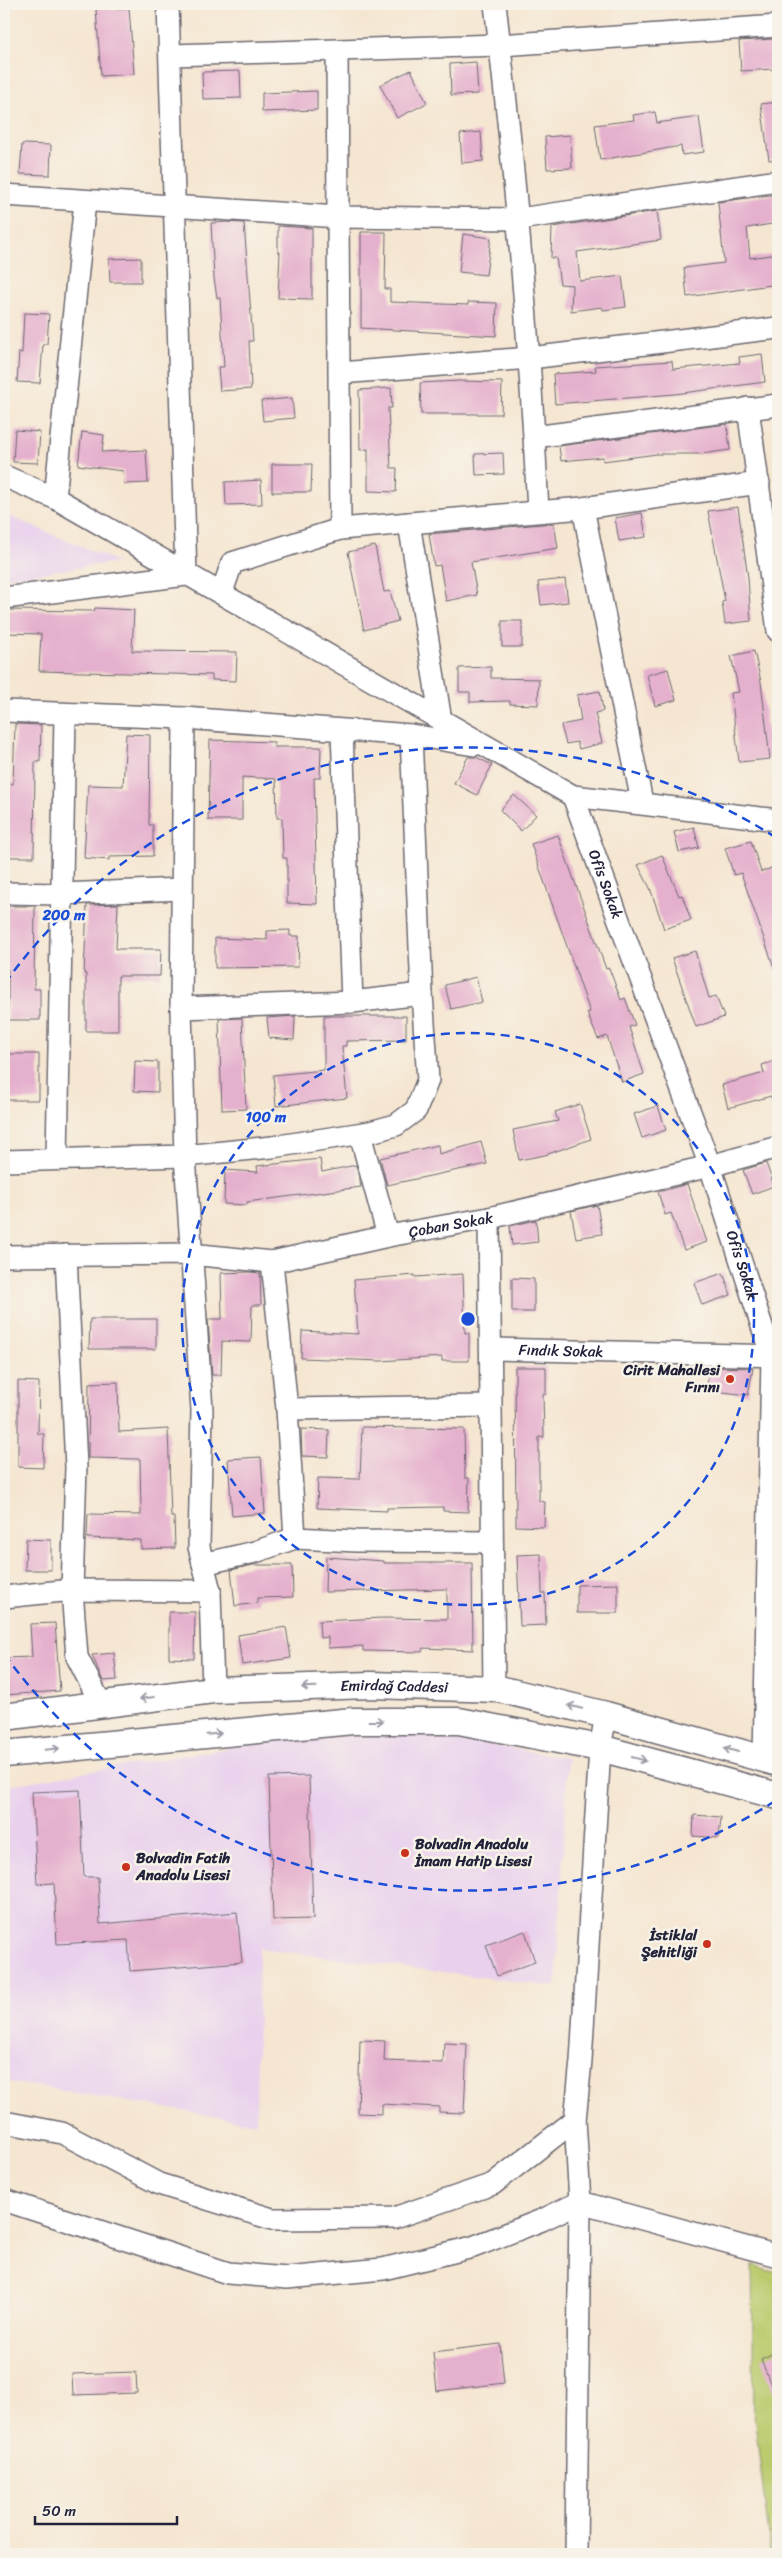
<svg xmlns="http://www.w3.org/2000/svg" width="782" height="2558" font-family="Sriracha,sans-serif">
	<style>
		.built { fill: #e9d1ed }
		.green { fill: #baca6c; stroke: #6e7654 }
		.building { fill: #e5b0cd }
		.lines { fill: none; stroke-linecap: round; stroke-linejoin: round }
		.minor-casing { stroke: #6c6770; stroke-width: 24 }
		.major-casing { stroke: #6c6770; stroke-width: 29 }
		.minor { stroke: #fff; stroke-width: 21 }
		.major { stroke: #fff; stroke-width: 26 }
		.oneway { stroke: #9c9ca7 }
		.ring { fill: none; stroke: #1d4ed8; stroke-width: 2.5; stroke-dasharray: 9 6 }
		.poi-dot { fill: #c8321e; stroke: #f7f3e8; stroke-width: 2 }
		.labels { text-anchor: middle; stroke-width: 5; stroke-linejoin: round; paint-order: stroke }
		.street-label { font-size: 15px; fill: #22223b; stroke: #f7f3e8 }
		.poi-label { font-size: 15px; font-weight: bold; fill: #22223b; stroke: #f7f3e8; text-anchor: end }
		.centre { fill: #1d4ed8; stroke: #f7f3e8; stroke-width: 2.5 }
		.ring-label { font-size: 15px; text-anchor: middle; font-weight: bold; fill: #1d4ed8; stroke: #f7f3e8; stroke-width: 5; stroke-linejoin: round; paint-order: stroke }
	</style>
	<rect width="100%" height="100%" fill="#f7f3e8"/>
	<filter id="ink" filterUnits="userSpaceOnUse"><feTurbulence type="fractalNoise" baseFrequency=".02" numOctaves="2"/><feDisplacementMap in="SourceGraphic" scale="10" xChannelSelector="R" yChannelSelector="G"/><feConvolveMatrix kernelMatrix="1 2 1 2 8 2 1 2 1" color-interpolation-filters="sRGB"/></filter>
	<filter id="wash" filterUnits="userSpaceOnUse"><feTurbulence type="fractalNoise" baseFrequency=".0096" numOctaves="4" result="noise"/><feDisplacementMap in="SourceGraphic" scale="20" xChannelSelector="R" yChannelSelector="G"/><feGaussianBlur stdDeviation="1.12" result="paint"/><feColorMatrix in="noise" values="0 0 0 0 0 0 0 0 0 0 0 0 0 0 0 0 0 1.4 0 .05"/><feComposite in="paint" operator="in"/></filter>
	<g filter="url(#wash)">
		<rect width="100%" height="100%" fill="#f5e6d1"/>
		<g class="built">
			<polygon points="4,514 118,562 4,578"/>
			<polygon points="310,1734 426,1734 568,1758 556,1987 259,1948 256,2123 4,2081 4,1786"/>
		</g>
		<polygon class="green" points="752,2265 778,2272 778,2554 771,2554 754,2414"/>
		<g id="blocks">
			<g class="building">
				<polygon points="129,8 134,74 101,76 96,9"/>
				<polygon points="774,39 775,69 741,71 739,41"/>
				<polygon points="476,62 478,94 451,95 450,64"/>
				<polygon points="411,70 427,103 397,118 380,85"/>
				<polygon points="240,71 241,98 203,99 202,72"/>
				<polygon points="317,91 317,110 262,112 262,93"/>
				<polygon points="778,102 778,159 769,160 761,104"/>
				<polygon points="655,112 657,123 699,117 704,152 682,155 681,146 600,160 595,125 634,120 633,115"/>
				<polygon points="481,132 483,161 462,163 460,134"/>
				<polygon points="570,135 572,168 547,169 545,137"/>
				<polygon points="22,144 51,145 50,175 20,174"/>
				<polygon points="778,194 778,223 747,228 750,258 778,254 778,284 687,297 684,268 724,263 718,202"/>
				<polygon points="657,211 661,240 577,252 580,281 622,276 626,307 603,310 602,307 571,311 572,285 560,284 556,258 551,258 552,227"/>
				<polygon points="226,222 244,223 253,341 249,341 251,389 220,391 218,367 224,367 220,298 217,298 214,278 211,223"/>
				<polygon points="278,226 312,228 312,299 278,298 280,252 278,252"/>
				<polygon points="361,232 386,232 385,289 390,289 390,302 468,305 468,302 497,303 496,336 361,328"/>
				<polygon points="463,234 491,238 486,275 459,272"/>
				<polygon points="141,258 141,282 110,282 109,259"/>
				<polygon points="24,313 49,314 47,344 43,344 40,383 17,382 19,352 22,353"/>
				<polygon points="762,354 765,382 675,394 555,404 553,374 596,371 595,366 672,361 673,369 740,363 739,357"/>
				<polygon points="459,381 502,382 501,414 421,414 420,383"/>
				<polygon points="391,388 392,408 388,408 391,468 397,468 396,492 368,491 368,449 360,450 359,390"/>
				<polygon points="292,398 294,418 263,421 261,401"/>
				<polygon points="727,424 730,450 701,454 657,454 603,461 603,457 561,461 559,446"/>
				<polygon points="15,430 40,432 38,463 13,462"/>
				<polygon points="82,432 104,435 102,452 146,450 148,483 124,484 123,471 78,465"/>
				<polygon points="503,453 504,474 476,475 475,454"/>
				<polygon points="272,464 312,464 311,492 272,492"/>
				<polygon points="261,480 262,504 226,505 225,482"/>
				<polygon points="738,507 748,578 751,621 725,624 722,602 725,601 708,511"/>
				<polygon points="642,513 646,537 619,541 615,518"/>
				<polygon points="554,523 558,548 471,562 477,595 446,601 440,565 434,566 429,534"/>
				<polygon points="375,546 384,592 390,591 398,621 364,630 348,552"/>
				<polygon points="565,579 568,602 541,605 538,582"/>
				<polygon points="95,608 134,610 132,651 237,652 236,681 212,680 212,675 39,671 41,634 4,633 4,610 94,611"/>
				<rect x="502" y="621" width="20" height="26"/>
				<polygon points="754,651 761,682 770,759 739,762 731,693 739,692 731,656"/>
				<polygon points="491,667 491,678 539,679 538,705 510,704 510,701 470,702 470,692 459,692 459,668"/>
				<polygon points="668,669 676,700 655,706 647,675"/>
				<polygon points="600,691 603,711 595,713 602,743 579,749 577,742 566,744 561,725 581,721 577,695"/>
				<polygon points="15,724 41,725 40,762 35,762 34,857 8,857 8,809 4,809 4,783 13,784"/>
				<polygon points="126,734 150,735 149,825 153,825 153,856 109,857 109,860 84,858 88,785 123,786"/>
				<polygon points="210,740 274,742 274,747 321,747 320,778 314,778 317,904 287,903 287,858 283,858 282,818 277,818 276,779 242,777 242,820 208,820"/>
				<polygon points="468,757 476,757 492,765 477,795 454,783"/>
				<polygon points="514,795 536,815 521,831 500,810"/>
				<polygon points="694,827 699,848 679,852 674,832"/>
				<polygon points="558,835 606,969 609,968 621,1000 625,998 635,1025 629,1027 644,1074 622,1082 607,1036 598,1039 587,1013 590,1012 531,844"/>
				<polygon points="751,841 761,872 774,867 778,882 778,969 775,970 741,873 734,875 725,848"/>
				<polygon points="662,855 679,896 682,895 691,920 664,929 650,888 638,865"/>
				<polygon points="118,904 116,949 161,949 160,976 118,976 118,1031 86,1031 86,974 84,974 87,905"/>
				<polygon points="7,906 35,906 34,989 40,989 40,1020 8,1020 8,969 4,969 4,941 8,941"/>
				<polygon points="290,930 290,936 299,936 298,967 215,968 215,938 267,940 267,931"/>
				<polygon points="695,951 709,998 716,996 724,1017 696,1027 672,958"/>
				<polygon points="476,977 482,1002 451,1009 445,985"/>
				<polygon points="295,1016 294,1040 269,1038 267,1018"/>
				<polygon points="324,1016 406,1016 406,1040 346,1041 346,1046 342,1046 347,1098 276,1106 273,1075 324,1070"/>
				<polygon points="242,1018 246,1109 222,1110 219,1019"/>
				<polygon points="5,1054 39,1054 39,1100 6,1100"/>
				<polygon points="778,1060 778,1105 774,1106 771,1096 728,1108 722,1085 764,1073 762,1065"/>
				<polygon points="135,1061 158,1062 158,1092 134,1091"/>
				<polygon points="580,1104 591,1139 545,1155 519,1160 513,1130 558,1121 555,1112"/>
				<polygon points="658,1106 666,1130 642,1138 634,1114"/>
				<polygon points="481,1142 487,1164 387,1185 380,1158 438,1145 439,1154"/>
				<polygon points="320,1159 322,1172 356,1165 361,1187 247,1202 247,1205 224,1204 225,1170 258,1172 257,1166"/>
				<polygon points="766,1163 774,1186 752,1194 743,1170"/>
				<polygon points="687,1184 707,1242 684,1250 671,1213 665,1215 658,1192"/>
				<polygon points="597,1205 602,1234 576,1238 571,1211"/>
				<polygon points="536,1220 538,1242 512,1245 510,1226"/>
				<polygon points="249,1272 260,1273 261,1305 252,1305 251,1342 222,1341 221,1375 212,1375 208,1319 222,1319 221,1273"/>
				<polygon points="723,1273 731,1295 702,1305 694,1283"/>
				<polygon points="463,1274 465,1333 469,1333 469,1361 442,1361 442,1357 381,1361 301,1358 302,1331 358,1334 354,1280 415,1275 415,1277"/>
				<polygon points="512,1278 534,1279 534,1312 512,1312"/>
				<polygon points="90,1319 156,1319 156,1349 89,1349"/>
				<polygon points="515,1367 546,1367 546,1394 543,1394 544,1437 539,1437 539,1501 545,1502 544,1527 516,1526"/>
				<polygon points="710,1367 753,1368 748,1395 706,1390"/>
				<polygon points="18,1381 39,1382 38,1434 44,1434 43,1468 18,1467"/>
				<polygon points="118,1382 119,1432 168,1429 171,1517 174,1517 175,1548 141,1549 141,1540 87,1538 88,1514 141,1515 140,1459 88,1458 89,1383"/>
				<polygon points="362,1427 464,1429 465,1478 469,1478 468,1512 443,1511 443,1507 387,1508 387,1511 317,1508 318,1478 360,1479"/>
				<polygon points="301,1429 329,1430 328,1457 302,1456"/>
				<polygon points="261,1457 265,1513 232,1516 228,1459"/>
				<polygon points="26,1539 51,1540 51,1570 25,1570"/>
				<polygon points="541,1554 542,1593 545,1593 546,1625 520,1626 517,1555"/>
				<polygon points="326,1557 384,1561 384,1563 472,1563 473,1650 423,1648 422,1652 363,1651 363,1646 328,1648 328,1637 320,1638 319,1621 382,1618 447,1619 447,1589 325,1592"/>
				<polygon points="253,1565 292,1565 293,1597 257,1598 257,1603 235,1606 231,1570"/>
				<polygon points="618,1584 618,1613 577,1613 577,1585"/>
				<polygon points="169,1612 195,1612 194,1659 169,1658"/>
				<polygon points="55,1623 60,1691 4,1695 4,1658 32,1657 30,1624"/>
				<polygon points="286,1627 291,1658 242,1665 238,1635"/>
				<polygon points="114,1653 117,1680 103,1681 92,1655"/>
				<polygon points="309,1776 313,1919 273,1920 269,1777"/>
				<polygon points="80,1790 84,1877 98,1877 100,1924 237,1912 242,1962 130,1971 128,1940 57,1944 54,1883 37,1884 32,1792"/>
				<polygon points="694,1815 721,1817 719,1838 693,1836"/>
				<polygon points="525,1931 535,1962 497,1976 486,1945"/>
				<polygon points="360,2040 385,2041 384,2061 443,2063 444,2043 467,2044 464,2113 439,2112 439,2107 382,2104 382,2114 358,2113"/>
				<polygon points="500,2344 504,2383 437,2391 433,2352"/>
				<polygon points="778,2351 778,2401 777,2401 761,2359"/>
				<polygon points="136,2372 137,2393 73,2395 72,2374"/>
			</g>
		</g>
	</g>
	<g filter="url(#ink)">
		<use href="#blocks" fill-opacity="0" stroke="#6c6770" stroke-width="1"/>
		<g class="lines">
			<g class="minor-casing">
				<g id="minor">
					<path d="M495,4c20,169 35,337 43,507"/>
					<polyline points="337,51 340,529"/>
					<polyline points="171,55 500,45 778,26"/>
					<polyline points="4,195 338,217 519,219 778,181"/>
					<polyline points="340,373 530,358 778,328"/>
					<polyline points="748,408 778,631"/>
					<polyline points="534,437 778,405"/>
					<polyline points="4,476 55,498 573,796 778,820"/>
					<polyline points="55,498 85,201"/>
					<polyline points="583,508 642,802"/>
					<polyline points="409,523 441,721"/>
					<polyline points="222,592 232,563 340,529 583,508 759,483"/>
					<polyline points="4,598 186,575 168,4"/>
					<polyline points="4,711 184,718 411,735 474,745"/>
					<polyline points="184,718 181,1008 185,1156 202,1410 199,1547 210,1591 213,1690"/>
					<polyline points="342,731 352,1002"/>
					<path id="s1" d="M573,796l137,370 62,191 -8,402"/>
					<polyline points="4,893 62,894 181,889"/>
					<polyline points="181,1008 352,1002 422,994"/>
					<polyline points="360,1134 388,1236"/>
					<polyline points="57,1159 65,715"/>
					<polyline points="4,1161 185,1156 272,1147 370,1132 396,1125 416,1110 428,1080 422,994 411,735"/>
					<polyline points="489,1218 494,1689"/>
					<polyline points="66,1255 76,1467 72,1590 77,1657 101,1704"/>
					<path id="s2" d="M4,1256l186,-2 82,8 116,-26 101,-18 221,-52 68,-19"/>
					<polyline points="272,1262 287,1409 295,1538"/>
					<path id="s3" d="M492,1349l286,7"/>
					<polyline points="287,1409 491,1406"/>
					<polyline points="203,1564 255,1552 295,1538 356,1541 491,1542"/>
					<polyline points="4,1597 72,1590 210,1591"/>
					<polyline points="4,2122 62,2133 159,2184 272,2219 394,2218 493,2184 575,2120"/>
					<polyline points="4,2200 228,2273 287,2278 383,2269 473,2247 542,2220 580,2202 778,2256"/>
					<polyline points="576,2554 580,2202 575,2120 581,2061 600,1748 606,1715"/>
				</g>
			</g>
			<g class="major-casing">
				<g id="major">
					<path id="s4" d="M4,1717l209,-27 158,-5 128,4 107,26 172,48"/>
					<polyline points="4,1754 353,1721 459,1721 600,1748 778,1796"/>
				</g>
			</g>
			<use href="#minor" class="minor"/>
			<use href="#major" class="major"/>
		</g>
		<defs><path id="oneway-shaft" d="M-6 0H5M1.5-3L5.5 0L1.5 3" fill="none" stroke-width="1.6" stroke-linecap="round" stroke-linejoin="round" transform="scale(1.25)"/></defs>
		<g class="oneway">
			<use href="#oneway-shaft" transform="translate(309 1687) rotate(178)"/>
			<use href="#oneway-shaft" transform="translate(147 1698) rotate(173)"/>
			<use href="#oneway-shaft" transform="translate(575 1707) rotate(-166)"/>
			<use href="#oneway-shaft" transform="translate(376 1721)"/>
			<use href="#oneway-shaft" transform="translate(214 1734) rotate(-5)"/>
			<use href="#oneway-shaft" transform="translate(52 1749) rotate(-5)"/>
			<use href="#oneway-shaft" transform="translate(731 1750) rotate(-164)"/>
			<use href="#oneway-shaft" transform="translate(639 1759) rotate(15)"/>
		</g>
	</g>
	<g class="ring">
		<circle cx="468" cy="1319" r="286"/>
		<path d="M775 1801A572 572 0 0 1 5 1655M5 983A572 572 0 0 1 775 837"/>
	</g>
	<g class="poi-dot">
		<circle cx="730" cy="1379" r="5"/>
		<circle cx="405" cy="1853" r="5"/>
		<circle cx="126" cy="1867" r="5"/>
		<circle cx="707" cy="1944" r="5"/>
	</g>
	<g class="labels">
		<g class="street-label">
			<text dy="5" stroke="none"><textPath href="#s1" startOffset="94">Ofis Sokak</textPath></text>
			<text dy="5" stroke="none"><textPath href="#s2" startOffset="451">Çoban Sokak</textPath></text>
			<text dy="5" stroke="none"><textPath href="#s1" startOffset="499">Ofis Sokak</textPath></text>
			<text dy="5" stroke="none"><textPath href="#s3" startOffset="69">Fındık Sokak</textPath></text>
			<text dy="5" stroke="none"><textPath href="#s4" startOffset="392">Emirdağ Caddesi</textPath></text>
		</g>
		<g class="poi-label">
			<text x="720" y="1375">Cirit Mahallesi<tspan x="720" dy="17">Fırını</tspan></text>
			<text x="415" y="1849" text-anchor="start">Bolvadin Anadolu<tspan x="415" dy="17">İmam Hatip Lisesi</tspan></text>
			<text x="136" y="1863" text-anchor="start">Bolvadin Fatih<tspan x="136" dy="17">Anadolu Lisesi</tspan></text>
			<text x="697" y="1940">İstiklal<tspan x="697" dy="17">Şehitliği</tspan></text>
		</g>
	</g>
	<circle cx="468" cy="1319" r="8" class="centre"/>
	<g class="ring-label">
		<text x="64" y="920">200 m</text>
		<text x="266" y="1122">100 m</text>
	</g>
	<rect width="782" height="2558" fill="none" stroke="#f7f3e8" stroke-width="20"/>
	<path d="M35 2516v8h142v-8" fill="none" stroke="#22223b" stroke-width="2.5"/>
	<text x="42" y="2516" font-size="15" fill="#22223b" stroke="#f7f3e8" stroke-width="4" paint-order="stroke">50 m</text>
</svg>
